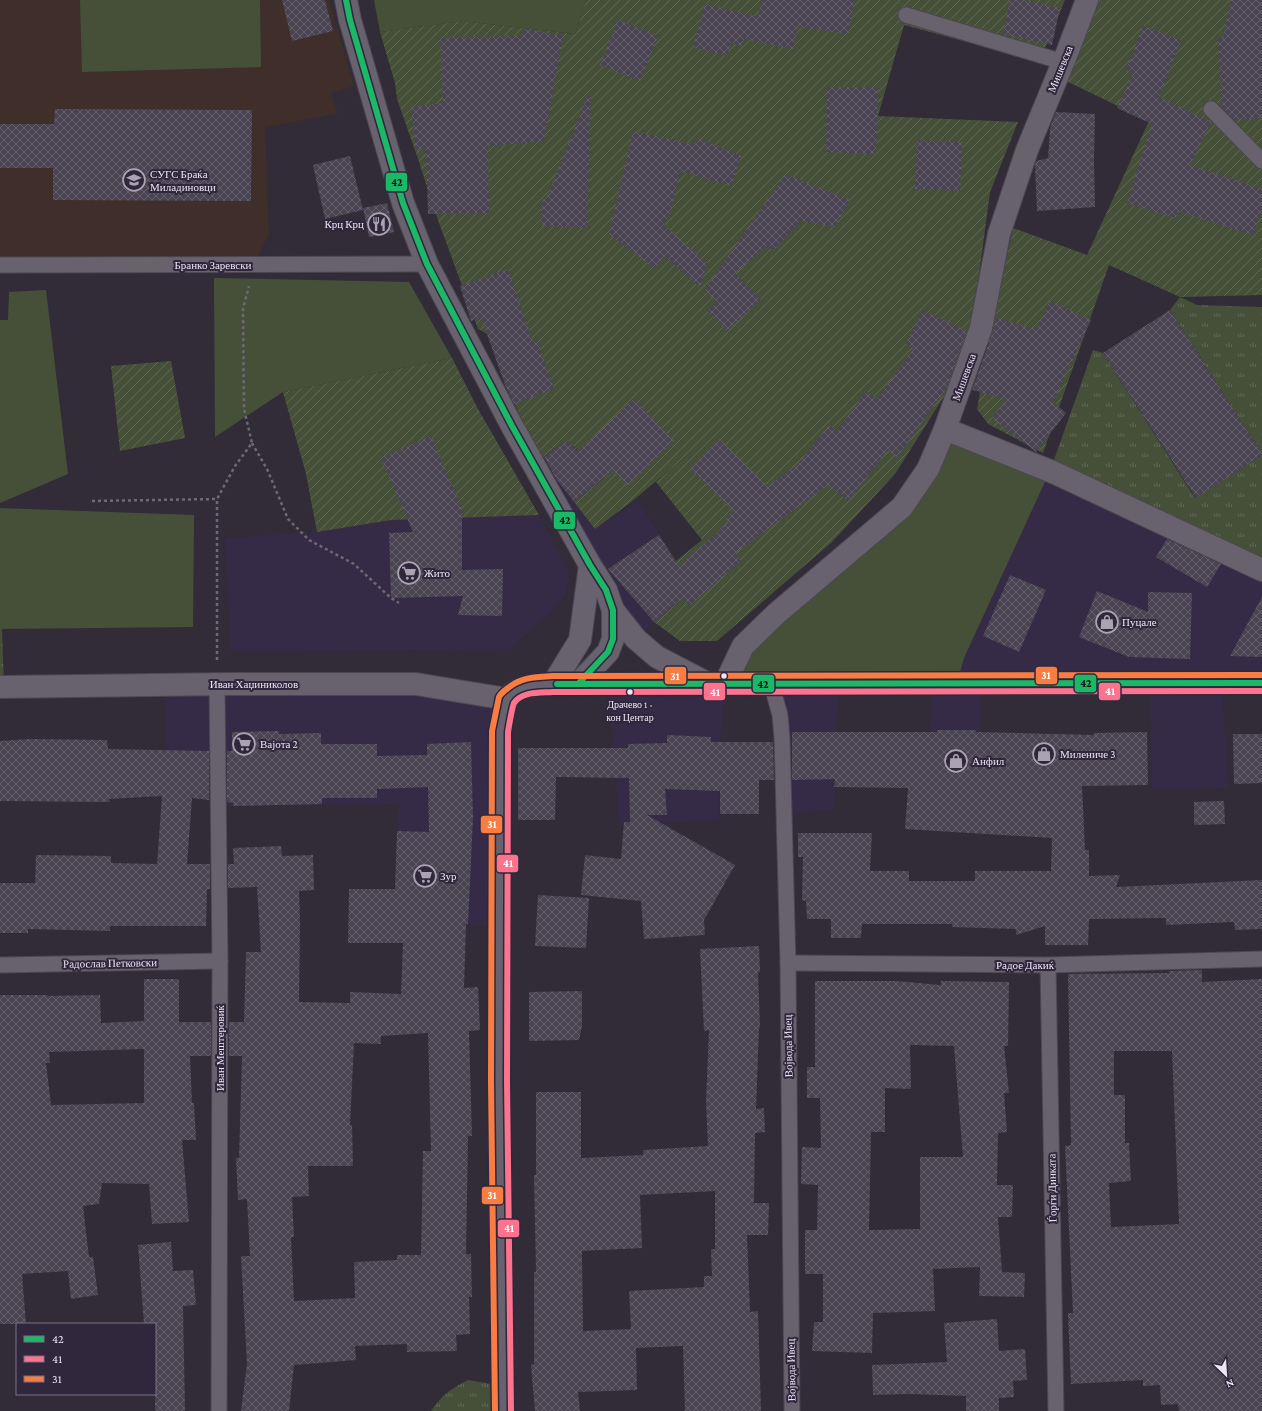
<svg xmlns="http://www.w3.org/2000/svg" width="1262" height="1411" font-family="'Crimson Pro',serif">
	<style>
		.built { fill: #362b46 }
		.education { fill: #3f2e29 }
		.grass { fill: #465039 }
		.park { fill: url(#park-tufts) }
		.garden { fill: url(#garden-furrows) }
		.building { fill: url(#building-cross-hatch); fill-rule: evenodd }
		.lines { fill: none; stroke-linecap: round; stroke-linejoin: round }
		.service-casing { stroke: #4c4752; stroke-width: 17 }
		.minor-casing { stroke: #4c4752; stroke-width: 24 }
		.tertiary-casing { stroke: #4c4752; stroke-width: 24 }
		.secondary-casing { stroke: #4c4752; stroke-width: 24 }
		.path { stroke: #6d6a74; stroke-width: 2.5; stroke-dasharray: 3 3; stroke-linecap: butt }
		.service { stroke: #67626d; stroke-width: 15 }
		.minor { stroke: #67626d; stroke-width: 22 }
		.tertiary { stroke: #67626d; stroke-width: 22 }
		.secondary { stroke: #67626d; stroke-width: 22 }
		.bus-1-casing { stroke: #30273d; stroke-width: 9 }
		.bus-2-casing { stroke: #30273d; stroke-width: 9 }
		.bus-3-casing { stroke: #30273d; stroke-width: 9 }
		.bus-1 { stroke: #1ab867; stroke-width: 6 }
		.bus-2 { stroke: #fc738d; stroke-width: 6 }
		.bus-3 { stroke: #f77d43; stroke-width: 6 }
		.bus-dot { fill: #ebe5f4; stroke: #30273d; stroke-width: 1.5 }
		.labels { text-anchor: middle; stroke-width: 4; stroke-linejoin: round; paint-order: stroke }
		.bus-label { font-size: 10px; fill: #ebe5f4; stroke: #30273d }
		.street-label { font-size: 11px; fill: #ebe5f4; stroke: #30273d }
		.poi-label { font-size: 11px; fill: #ebe5f4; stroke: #30273d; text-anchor: start }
		.line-badge { stroke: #30273d; stroke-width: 1.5 }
		.badge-label { font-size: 11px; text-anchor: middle; font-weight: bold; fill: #fff }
		.pale-badge-label { font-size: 11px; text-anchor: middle; font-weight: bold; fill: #111 }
	</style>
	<defs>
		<pattern id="park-tufts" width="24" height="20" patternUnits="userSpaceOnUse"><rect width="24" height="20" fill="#465039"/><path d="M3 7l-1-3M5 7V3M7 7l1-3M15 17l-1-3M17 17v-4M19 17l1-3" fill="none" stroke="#616956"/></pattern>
		<pattern id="garden-furrows" width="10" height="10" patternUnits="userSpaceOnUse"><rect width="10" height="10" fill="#465039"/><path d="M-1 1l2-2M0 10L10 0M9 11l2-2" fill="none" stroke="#616956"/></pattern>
		<pattern id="building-cross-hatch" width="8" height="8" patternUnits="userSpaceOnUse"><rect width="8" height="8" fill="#4a4452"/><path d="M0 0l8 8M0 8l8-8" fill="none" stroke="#645f6c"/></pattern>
	</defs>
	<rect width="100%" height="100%" fill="#312c38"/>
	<g class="built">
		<polygon points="568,440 604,478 595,528 639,502 676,562 680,601 654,622 636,639 540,459"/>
		<polygon points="1050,471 1262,570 1262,683 1222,683 1228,788 1152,789 1150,683 981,683 980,734 929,789 932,683 957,683 964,658"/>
		<polygon points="539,515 567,567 569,581 566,594 551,612 509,649 231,652 225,538 317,532 391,520"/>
		<polygon points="771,683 838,683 834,809 784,815"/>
		<polygon points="229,684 507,699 499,927 393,921 399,804 218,807 206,800 162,796 166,750 164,685"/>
		<polygon points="609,684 725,684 720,742 719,820 643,824 619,823"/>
	</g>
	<polygon class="education" points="0,0 329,0 354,86 331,93 338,114 265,127 269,234 254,264 0,265"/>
	<g class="grass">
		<polygon points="80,0 260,0 261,67 82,72"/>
		<polygon points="374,0 586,0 575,34 463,21 380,32"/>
		<polygon points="214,278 409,282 452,358 283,392 215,437"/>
		<polygon points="46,290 68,474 0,503 0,320 8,320 9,292"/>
		<polygon points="945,429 1050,471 964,658 957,683 725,684 744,646 902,507"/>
		<polygon points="0,508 194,515 193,627 0,629"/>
	</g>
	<g class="park">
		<polygon points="1180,297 1197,305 1262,307 1262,454 1170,310"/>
		<polygon points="1093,350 1103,353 1195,498 1262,455 1262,570 1050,471"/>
		<polygon points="0,629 2,629 4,687 0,687"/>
		<path d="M468,1380l35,6v25h-72c12,-17 18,-21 37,-31z"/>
	</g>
	<g class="garden">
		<polygon points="586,0 1065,0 1047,44 1037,61 904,25 878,116 1018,122 990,192 975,305 955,379 895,474 832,542 717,641 680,641 654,622 680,601 661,573 702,540 656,482 695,449 631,502 595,529 574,502 604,478 568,440 540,459 513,400 491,336 478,329 439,223 417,156 397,99 395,83 380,32 463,21 575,34"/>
		<polygon points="1092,0 1262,0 1262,295 1180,297 1109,265 1043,453 988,424 977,409 993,317 1013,228 1087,255 1149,121 1064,80"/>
		<polygon points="452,358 478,409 539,515 391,520 317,532 306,474 283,392"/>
		<polygon points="171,361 185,438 120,451 111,366"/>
	</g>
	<g class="building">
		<polygon points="282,0 325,0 333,31 292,41"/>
		<polygon points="762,0 854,0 849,34 798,27 793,49 744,39 742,46 731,43 727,56 693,47 705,4 758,17"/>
		<polygon points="1010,0 1023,0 1060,8 1052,45 1003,34"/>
		<polygon points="1231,0 1262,0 1262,118 1234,120 1222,108 1218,38 1223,38"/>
		<polygon points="618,20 658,36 640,81 600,65"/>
		<polygon points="1143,26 1181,40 1159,97 1211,122 1190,165 1262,189 1262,208 1253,235 1178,211 1176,218 1127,203 1152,124 1117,108 1133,74 1126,71"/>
		<polygon points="524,29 563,36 544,141 488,146 489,213 428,214 426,149 416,151 411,107 443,103 440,38 522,36"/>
		<polygon points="827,87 878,88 876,154 826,152"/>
		<polygon points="588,95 591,95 587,228 541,226 542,199 546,200"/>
		<polygon points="55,109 252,110 251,201 53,200 53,168 0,168 0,124 54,124"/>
		<polygon points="1056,112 1095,114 1094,160 1095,207 1037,211 1035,166 1036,161 1048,158 1050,128"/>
		<polygon points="633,131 695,145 697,138 741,156 731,186 680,171 670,214 663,224 707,263 700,287 665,256 655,269 609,234"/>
		<polygon points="917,140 962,142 960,191 915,189"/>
		<polygon points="350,156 363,210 325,219 313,165"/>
		<polygon points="785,174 850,200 835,227 801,221 773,251 767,246 735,273 761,300 727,331 707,310 717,301 704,291"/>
		<polygon points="387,203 394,232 369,237 363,208"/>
		<polygon points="508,269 533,342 537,340 554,389 514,404 505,385 481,317 471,321 460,286"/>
		<polygon points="1050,301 1091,320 1053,402 1066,413 1036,452 992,418 1006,399 972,390 993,332 996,318 1036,329"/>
		<polygon points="922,310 967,331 946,389 897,457 888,450 848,501 828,485 735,553 741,561 689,606 683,598 654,622 608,569 659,535 679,566 729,522 725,518 734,511 690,469 719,439 768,486 797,465 829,425 837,431 866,391 877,399 914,348 906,344"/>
		<polygon points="1170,310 1262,454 1262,455 1196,498 1103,353"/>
		<polygon points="634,399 674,441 628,485 613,470 574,502 557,480 544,457 568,440 578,451"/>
		<polygon points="431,436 462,509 462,570 503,569 502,616 458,615 463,596 391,598 389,533 413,532 381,458"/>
		<polygon points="1167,539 1221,564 1207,587 1156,557"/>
		<polygon points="1010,575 1046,590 1019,652 983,636"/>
		<polygon points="1097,591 1148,612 1148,592 1192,593 1190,659 1129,657 1079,637"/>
		<polygon points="1262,597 1262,657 1230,656"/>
		<polygon points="937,730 976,730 976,732 1094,735 1094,733 1147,732 1148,785 1082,786 1085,850 1089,850 1089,876 1120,875 1116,887 1262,880 1262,929 1235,930 1234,922 1166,925 1166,918 1089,919 1088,945 1045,945 1045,926 1016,935 1016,929 952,927 952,924 862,924 861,938 831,938 831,919 807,919 806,901 802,900 803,857 798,857 798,833 872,833 870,871 909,871 909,881 975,881 975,871 1051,871 1052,838 905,829 908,788 834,787 835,779 792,780 792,732 937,732"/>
		<path d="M279,731v3l42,-1v11h56v12l50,-1v-11l44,-2 2,76 -5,106h-2l-2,64 14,-1 2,43 -11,1 3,105h-4l-2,118h5l1,43h-3l1,37 -14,1 1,16 -50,1v-8l-52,2 1,14 -62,5 -5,46h-48l6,-47 -6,-108h9l-3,-57 -9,1 -2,-42h3l3,-102h-13v-34h15l2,-70h15l-4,-65 -29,1v-24h6l-1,-16 48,-2 1,10 31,-1 1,35 -15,1 1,30 -1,81 51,1v-11l51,2 2,-51h-55l1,-54h46l2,-58 32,1 -1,-45 -51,2v9h-55v6l-89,2v-3l-6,-1v-51h5v-19zM428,1033l3,118h-8l-2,104h-24v5l-43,2 1,36 -61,3 -3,-64h3l-2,-40 17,-1 -1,-30h45l-1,-41h-2l4,-82 27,1v-8z"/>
		<polygon points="1233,734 1262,734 1262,783 1234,784"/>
		<polygon points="667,735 711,737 711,742 773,742 774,780 759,780 759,814 720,814 720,791 665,789 667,815 647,815 735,865 704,920 705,935 644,939 641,901 581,895 585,855 621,859 624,822 630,822 629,778 556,777 555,820 518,820 518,748 628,748 628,744 667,743"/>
		<polygon points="30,739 107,740 108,749 209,751 209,800 192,798 187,864 210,864 210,889 207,889 206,926 110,926 110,931 28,929 28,933 0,933 0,883 35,883 36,855 111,856 111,863 157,864 162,796 109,799 110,802 0,801 0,741"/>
		<polygon points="1224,801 1225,824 1194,825 1194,802"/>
		<polygon points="538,895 589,898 586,948 535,946"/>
		<path d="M759,946l1,26h-2l2,56h-1l-3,81 8,-1 1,24 -10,1 -1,70h15l-1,32h-21l3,77 8,-1 3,100h-76l-2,-65 -47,2 1,42 -59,2 2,19h-45l-4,-46 3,-1v-92h2l-2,-97h2v-83h45v66l62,-3v-5l65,-4 -2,-44 3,-72 -5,1 -4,-82zM715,1191v58h-4l1,27h-8v11l-75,4 2,38 -48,2 -1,-80 60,-3 -2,-53z"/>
		<path d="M1202,970v12l60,-3v432h-83l-1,-7 -17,1 -1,-20 -17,1v-6l-72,4 -3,-71h5l-8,-167 6,-1 -3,-171 101,-1v-2zM1114,1051h58l7,173 -68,3 -2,-44 22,-2 -2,-38h-4v-48h-11z"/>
		<path d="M144,979h35v43h32v34h-21l2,47h2l2,37h-14l7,82 -37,2 -3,-40 -47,-1 -3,21 -16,2 6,51h4l5,38 -27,4 -3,-28 -46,3 4,50h-26v-329h47v1l53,-1 1,28 43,-2zM144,1049v54l-93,2 -5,-42h4l-1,-11z"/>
		<path d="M815,981h81l45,4v-4l68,1 -1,64h-4l5,47h-5l3,39 -9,1 -1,52h16l-1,32h-14l4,55 23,1 -1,24 -45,-1 1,-29 -47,2 2,42 -62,2 -1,40 -60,-2 2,-29h9v-48h-18v-44h12l1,-45 -17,-1 1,-37 19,1 -1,-50h-13v-31h8zM910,1045l44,1 9,111h-43v72l-51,1 2,-98h14v-44l26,1z"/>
		<polygon points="582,991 582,1026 579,1040 529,1041 529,992"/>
		<polygon points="171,1242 173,1271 193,1270 196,1305 183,1306 185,1411 155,1411 155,1324 144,1324 138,1245"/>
		<polygon points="997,1319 999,1351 1025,1349 1027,1380 1013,1381 1014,1397 999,1398 999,1411 966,1411 966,1396 910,1394 873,1395 872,1365 947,1362 944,1323"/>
	</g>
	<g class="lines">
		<g class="service-casing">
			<g id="service">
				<polyline points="906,15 1063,62"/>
				<polyline points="1211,109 1262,161"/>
				<polyline points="0,265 427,264"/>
				<polyline points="771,683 780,715 782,738 788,963 792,1411"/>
				<polyline points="217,684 220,961 219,1411"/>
				<polyline points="788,963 1048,965 1262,959"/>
				<polyline points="0,965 220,961"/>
				<polyline points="1048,965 1056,1411"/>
			</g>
		</g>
		<g class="minor-casing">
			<g id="minor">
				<polyline points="945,429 1055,473 1262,570"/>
				<polyline points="725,684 743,646 776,614 902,507 928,469 945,429 981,328 999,234 1027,150 1067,53 1087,0"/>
				<polyline points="0,687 229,684 416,684 507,699"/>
			</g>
		</g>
		<g class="tertiary-casing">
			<g id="tertiary">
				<polyline points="613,610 636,639 657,657 705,682"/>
				<polyline points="578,684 1262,683"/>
			</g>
		</g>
		<g class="secondary-casing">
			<g id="secondary">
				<path d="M346,0l4,20 53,183 24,61 85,162 78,139 16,25 7,20v29l-5,13 -30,32c-17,0 -64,-4 -71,17 -4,9 -5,20 -7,30l-1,350 4,330"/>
				<polyline points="553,684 580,640 590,565"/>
			</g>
		</g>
		<g class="path">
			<polyline points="252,443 267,469 288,519 309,540 354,564 391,598 399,603"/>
			<polyline points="92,501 217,499"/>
			<polyline points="217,660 217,499 235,466 252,443 244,409 243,309 249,286"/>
		</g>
		<use href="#service" class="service"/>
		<use href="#minor" class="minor"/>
		<use href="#tertiary" class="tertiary"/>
		<use href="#secondary" class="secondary"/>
		<g class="bus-1-casing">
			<g id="bus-1">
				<polyline points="346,0 350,20 403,203 427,264 512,426 590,565 606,590 613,610 613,639 608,652 578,684"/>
				<polyline points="557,684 1262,683"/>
			</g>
		</g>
		<g class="bus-2-casing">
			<path id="bus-2" d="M511,1411l-4,-330 1,-349c1,-6 4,-24 6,-29 8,-12 27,-10 39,-11l709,-1"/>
		</g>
		<g class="bus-3-casing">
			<path id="bus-3" d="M495,1411l-4,-330 1,-350 7,-34c2,-4 5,-6 9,-9 13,-11 28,-11 45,-12l709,-1"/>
		</g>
		<use href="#bus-1" class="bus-1"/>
		<use href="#bus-2" class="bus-2"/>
		<use href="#bus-3" class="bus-3"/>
	</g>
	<defs>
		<g id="school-ring" transform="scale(1.15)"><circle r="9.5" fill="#30273d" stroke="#aaa4b2" stroke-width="1.5"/><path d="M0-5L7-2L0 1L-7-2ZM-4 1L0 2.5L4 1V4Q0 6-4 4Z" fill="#aaa4b2"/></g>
		<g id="restaurant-ring" transform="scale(1.15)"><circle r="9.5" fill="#30273d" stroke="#aaa4b2" stroke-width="1.5"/><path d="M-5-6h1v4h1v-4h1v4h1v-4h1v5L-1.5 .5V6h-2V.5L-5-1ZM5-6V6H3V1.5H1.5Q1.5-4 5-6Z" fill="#aaa4b2"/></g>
		<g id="supermarket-ring" transform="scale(1.15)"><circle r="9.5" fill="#30273d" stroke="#aaa4b2" stroke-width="1.5"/><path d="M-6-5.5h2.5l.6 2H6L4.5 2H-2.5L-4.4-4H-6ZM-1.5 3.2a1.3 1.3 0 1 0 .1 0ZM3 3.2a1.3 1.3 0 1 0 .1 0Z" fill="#aaa4b2"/></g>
		<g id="shop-ring" transform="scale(1.15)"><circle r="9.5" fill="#30273d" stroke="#aaa4b2" stroke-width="1.5"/><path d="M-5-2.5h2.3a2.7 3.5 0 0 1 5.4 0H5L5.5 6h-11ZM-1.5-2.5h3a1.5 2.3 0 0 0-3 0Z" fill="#aaa4b2"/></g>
	</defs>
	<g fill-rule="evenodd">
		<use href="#school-ring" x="134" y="180"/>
		<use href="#restaurant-ring" x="379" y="224"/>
		<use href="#supermarket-ring" x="409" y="573"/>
		<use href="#shop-ring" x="1107" y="622"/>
		<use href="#supermarket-ring" x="244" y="744"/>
		<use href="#shop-ring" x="1044" y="754"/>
		<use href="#shop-ring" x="956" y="761"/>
		<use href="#supermarket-ring" x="425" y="876"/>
	</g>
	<g class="bus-dot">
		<circle cx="724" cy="676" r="3.5"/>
		<circle cx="630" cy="692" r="3.5"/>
	</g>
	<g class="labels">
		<g class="bus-label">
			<text x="630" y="708">Драчево 1 -<tspan x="630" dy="13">кон Центар</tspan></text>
		</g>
		<g class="street-label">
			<text transform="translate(1060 69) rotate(-68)" y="4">Мишевска</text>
			<text x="213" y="269">Бранко Заревски</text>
			<text transform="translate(964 377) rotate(-70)" y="4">Мишевска</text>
			<text x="254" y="688">Иван Хаџиниколов</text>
			<text transform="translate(110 963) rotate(-1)" y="4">Радослав Петковски</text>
			<text x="1025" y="969">Радое Дакиќ</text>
			<text transform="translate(788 1046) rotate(-91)" y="4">Војвода Ивец</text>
			<text transform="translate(220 1048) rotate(-90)" y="4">Иван Мештеровиќ</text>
			<text transform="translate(1052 1188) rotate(-91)" y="4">Ѓорѓи Динката</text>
			<text transform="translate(791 1370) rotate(-91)" y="4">Војвода Ивец</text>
		</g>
		<g class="poi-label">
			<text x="150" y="178">СУГС Браќа<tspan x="150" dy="13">Миладиновци</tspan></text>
			<text x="364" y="228" text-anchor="end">Крц Крц</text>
			<text x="424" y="577">Жито</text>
			<text x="1122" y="626">Пуцале</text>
			<text x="260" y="748">Вајота 2</text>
			<text x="1060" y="758">Милениче 3</text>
			<text x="972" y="765">Анфил</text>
			<text x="440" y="880">Зур</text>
		</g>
	</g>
	<g class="line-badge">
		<rect x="385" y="172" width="23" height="20" rx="4" fill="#1ab867"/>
		<rect x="553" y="511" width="23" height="19" rx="4" fill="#1ab867"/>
		<rect x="1035" y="666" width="23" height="19" rx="4" fill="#f77d43"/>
		<rect x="664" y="666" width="23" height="19" rx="4" fill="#f77d43"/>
		<rect x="1074" y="674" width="23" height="19" rx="4" fill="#1ab867"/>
		<rect x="752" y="674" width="23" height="19" rx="4" fill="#1ab867"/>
		<rect x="1098" y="682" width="23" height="19" rx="4" fill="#fc738d"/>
		<rect x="703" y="682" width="23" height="19" rx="4" fill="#fc738d"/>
		<rect x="480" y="815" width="23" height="19" rx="4" fill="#f77d43"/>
		<rect x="496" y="854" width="23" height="19" rx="4" fill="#fc738d"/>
		<rect x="481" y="1186" width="23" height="19" rx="4" fill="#f77d43"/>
		<rect x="497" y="1219" width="23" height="19" rx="4" fill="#fc738d"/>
	</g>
	<g class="badge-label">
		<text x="1046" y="679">31</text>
		<text x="675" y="680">31</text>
		<text x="1110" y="695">41</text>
		<text x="715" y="696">41</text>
		<text x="492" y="828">31</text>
		<text x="508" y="867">41</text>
		<text x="492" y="1199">31</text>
		<text x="509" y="1232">41</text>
	</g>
	<g class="pale-badge-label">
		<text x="397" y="186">42</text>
		<text x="565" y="524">42</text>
		<text x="1086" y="687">42</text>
		<text x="763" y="688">42</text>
	</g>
	<rect x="16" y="1323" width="140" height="72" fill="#30273d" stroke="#7b7386"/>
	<rect x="24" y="1336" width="20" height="6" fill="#1ab867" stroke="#7b7386"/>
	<text x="52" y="1343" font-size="12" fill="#ebe5f4">42</text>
	<rect x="24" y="1356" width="20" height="6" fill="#fc738d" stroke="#7b7386"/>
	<text x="52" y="1363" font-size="12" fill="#ebe5f4">41</text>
	<rect x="24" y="1376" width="20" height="6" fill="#f77d43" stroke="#7b7386"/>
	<text x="52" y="1383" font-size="12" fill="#ebe5f4">31</text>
	<g transform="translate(1226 1375) rotate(155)" stroke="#30273d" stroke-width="3" paint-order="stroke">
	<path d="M0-3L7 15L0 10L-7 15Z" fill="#ebe5f4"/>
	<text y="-6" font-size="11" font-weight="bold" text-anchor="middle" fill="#ebe5f4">N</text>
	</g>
</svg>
